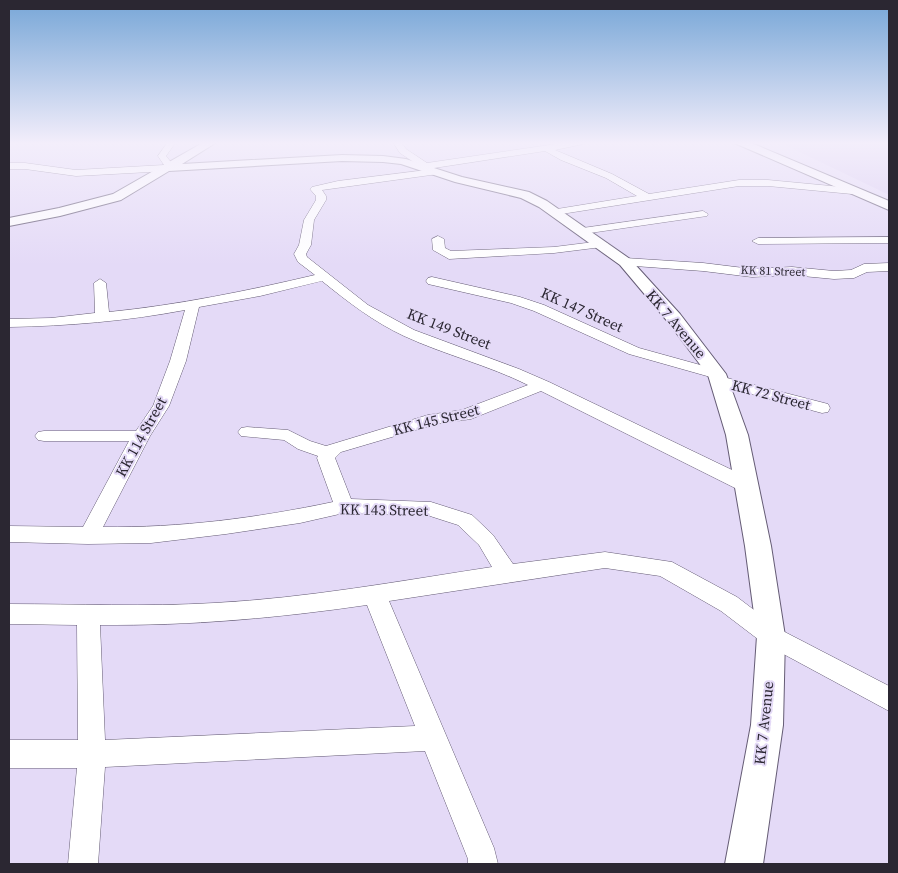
<svg xmlns="http://www.w3.org/2000/svg" width="898" height="873" font-family="'Source Serif 4',serif">
	<style>
		.built { fill: #dbcef2 }
		.lines { fill: none; stroke-linecap: round; stroke-linejoin: round }
		.minor-casing { stroke: #655c75; stroke-width: 1 }
		.tertiary-casing { stroke: #655c75; stroke-width: 2 }
		.secondary-casing { stroke: #655c75; stroke-width: 2 }
		.minor { fill: #fff; fill-rule: evenodd }
		.tertiary { fill: #fff; fill-rule: evenodd }
		.secondary { fill: #fff; fill-rule: evenodd }
		.labels { text-anchor: middle; stroke-width: 4; stroke-linejoin: round; paint-order: stroke }
		.far-street-label { font-size: 12px; fill: #2b2732; stroke: #e4daf7 }
		.street-label { font-size: 15px; fill: #2b2732; stroke: #e4daf7 }
	</style>
	<rect width="100%" height="100%" fill="#e4daf7"/>
	<polygon class="built" points="779,142 889,142 889,195 883,192"/>
	<g class="lines">
		<g class="minor-casing">
			<g id="minor">
				<polygon points="168,142 176,142 166,156 174,166 168,171 76,176 25,169 9,169 9,163 25,163 76,170 164,165 158,156"/>
				<polygon points="393,142 401,142 406,149 427,163 570,142 593,142 555,150 612,174 649,194 739,180 768,180 852,188 857,191 852,194 768,186 739,186 555,215 551,214 550,212 551,210 637,196 606,178 561,160 545,151 421,170 418,169 418,165 400,153"/>
				<path d="M435,169l5,3 -2,2 -116,16 4,6v4l-12,20 -3,25 -5,9 1,3 61,48 46,25 105,39 30,13 206,99 3,5 -3,5 -7,2 -7,-2 -200,-100 -70,28 -35,5 -95,28 -6,6 16,41 80,3 41,13 21,20 20,29 92,-12 67,10 65,35 42,32 110,57v25l-126,-68 -42,-32 -61,-35 -55,-8 -216,33 105,247 4,16h-30v-5l-43,-108 -320,16 -7,97h-30l9,-96h-68v-28h69l-1,-115 -68,-1v-20c68,0 137,3 205,-1 94,-5 186,-22 278,-36l-13,-22 -21,-20 -28,-9 -86,-3 -44,10 -74,11 -75,9 -63,1 -79,-2v-16l74,1 46,-86h-85l-6,-1 -3,-4 3,-4 6,-1h92l17,-25 17,-45 15,-51c-58,11 -117,16 -176,17v-8l42,-1 44,-5 -1,-30 6,-4 6,4 3,29c69,-7 138,-21 206,-37l-17,-13 -4,-8 5,-9 5,-25 12,-20v-4l-6,-7 2,-2 26,-6zM322,281c26,21 52,41 82,55 41,19 84,29 124,49l-66,25 -34,5 -102,31 -16,-5 -22,-11 -41,-3 -6,1 -3,4 3,4 43,4 14,9 20,7 -1,2 16,44c-76,16 -153,26 -230,25l47,-91 19,-30 17,-45 13,-54 61,-11zM367,605l48,121 -310,14 -5,-115c90,1 178,-7 267,-20z"/>
				<polygon points="703,211 708,214 707,216 583,234 577,231 583,228"/>
				<polygon points="438,236 444,239 445,248 451,251 554,247 602,241 608,244 602,247 554,253 449,259 433,250 432,239"/>
				<polygon points="889,237 889,243 758,244 752,241 758,238"/>
				<polygon points="625,258 703,263 752,269 792,267 834,271 851,270 864,264 889,263 889,271 867,272 854,278 834,279 792,275 752,277 703,271 621,265 619,262"/>
				<polygon points="432,277 520,297 544,305 639,348 722,371 725,374 723,377 828,404 830,408 828,412 822,413 714,384 712,381 714,378 629,354 534,311 511,303 428,284 426,281 428,278"/>
			</g>
		</g>
		<g class="tertiary-casing">
			<polygon id="tertiary" points="204,142 217,142 182,164 342,155 383,156 406,159 462,177 529,192 547,201 630,259 680,314 726,374 748,435 771,546 785,636 783,725 763,864 725,864 751,725 757,636 745,546 726,435 708,375 668,322 620,265 539,207 521,198 455,182 401,164 383,162 342,161 169,171 121,200 60,216 9,226 9,218 59,208 113,194"/>
		</g>
		<g class="secondary-casing">
			<polygon id="secondary" points="732,142 749,142 889,201 889,210"/>
		</g>
		<use href="#minor" class="minor"/>
		<use href="#tertiary" class="tertiary"/>
		<use href="#secondary" class="secondary"/>
	</g>
	<linearGradient id="sky" x2="0" y2="1"><stop stop-color="#77a6d7"/><stop offset="0.54" stop-color="#f3eefb"/><stop offset="1" stop-color="#f3eefb" stop-opacity="0"/></linearGradient>
	<rect width="898" height="265" fill="url(#sky)"/>
	<g class="labels">
		<g class="far-street-label">
			<text transform="translate(773 271) rotate(2)" y="4">KK 81 Street</text>
		</g>
		<g class="street-label">
			<text transform="translate(582 310) rotate(24)" y="5">KK 147 Street</text>
			<text transform="translate(676 324) rotate(50)" y="5">KK 7 Avenue</text>
			<text transform="translate(449 329) rotate(21)" y="5">KK 149 Street</text>
			<text transform="translate(771 395) rotate(15)" y="5">KK 72 Street</text>
			<text transform="translate(436 420) rotate(-14)" y="5">KK 145 Street</text>
			<text transform="translate(141 437) rotate(-61)" y="5">KK 114 Street</text>
			<text transform="translate(384 510) rotate(1)" y="5">KK 143 Street</text>
			<text transform="translate(764 723) rotate(-84)" y="5">KK 7 Avenue</text>
		</g>
	</g>
	<rect width="898" height="873" fill="none" stroke="#2b2732" stroke-width="20"/>
</svg>
